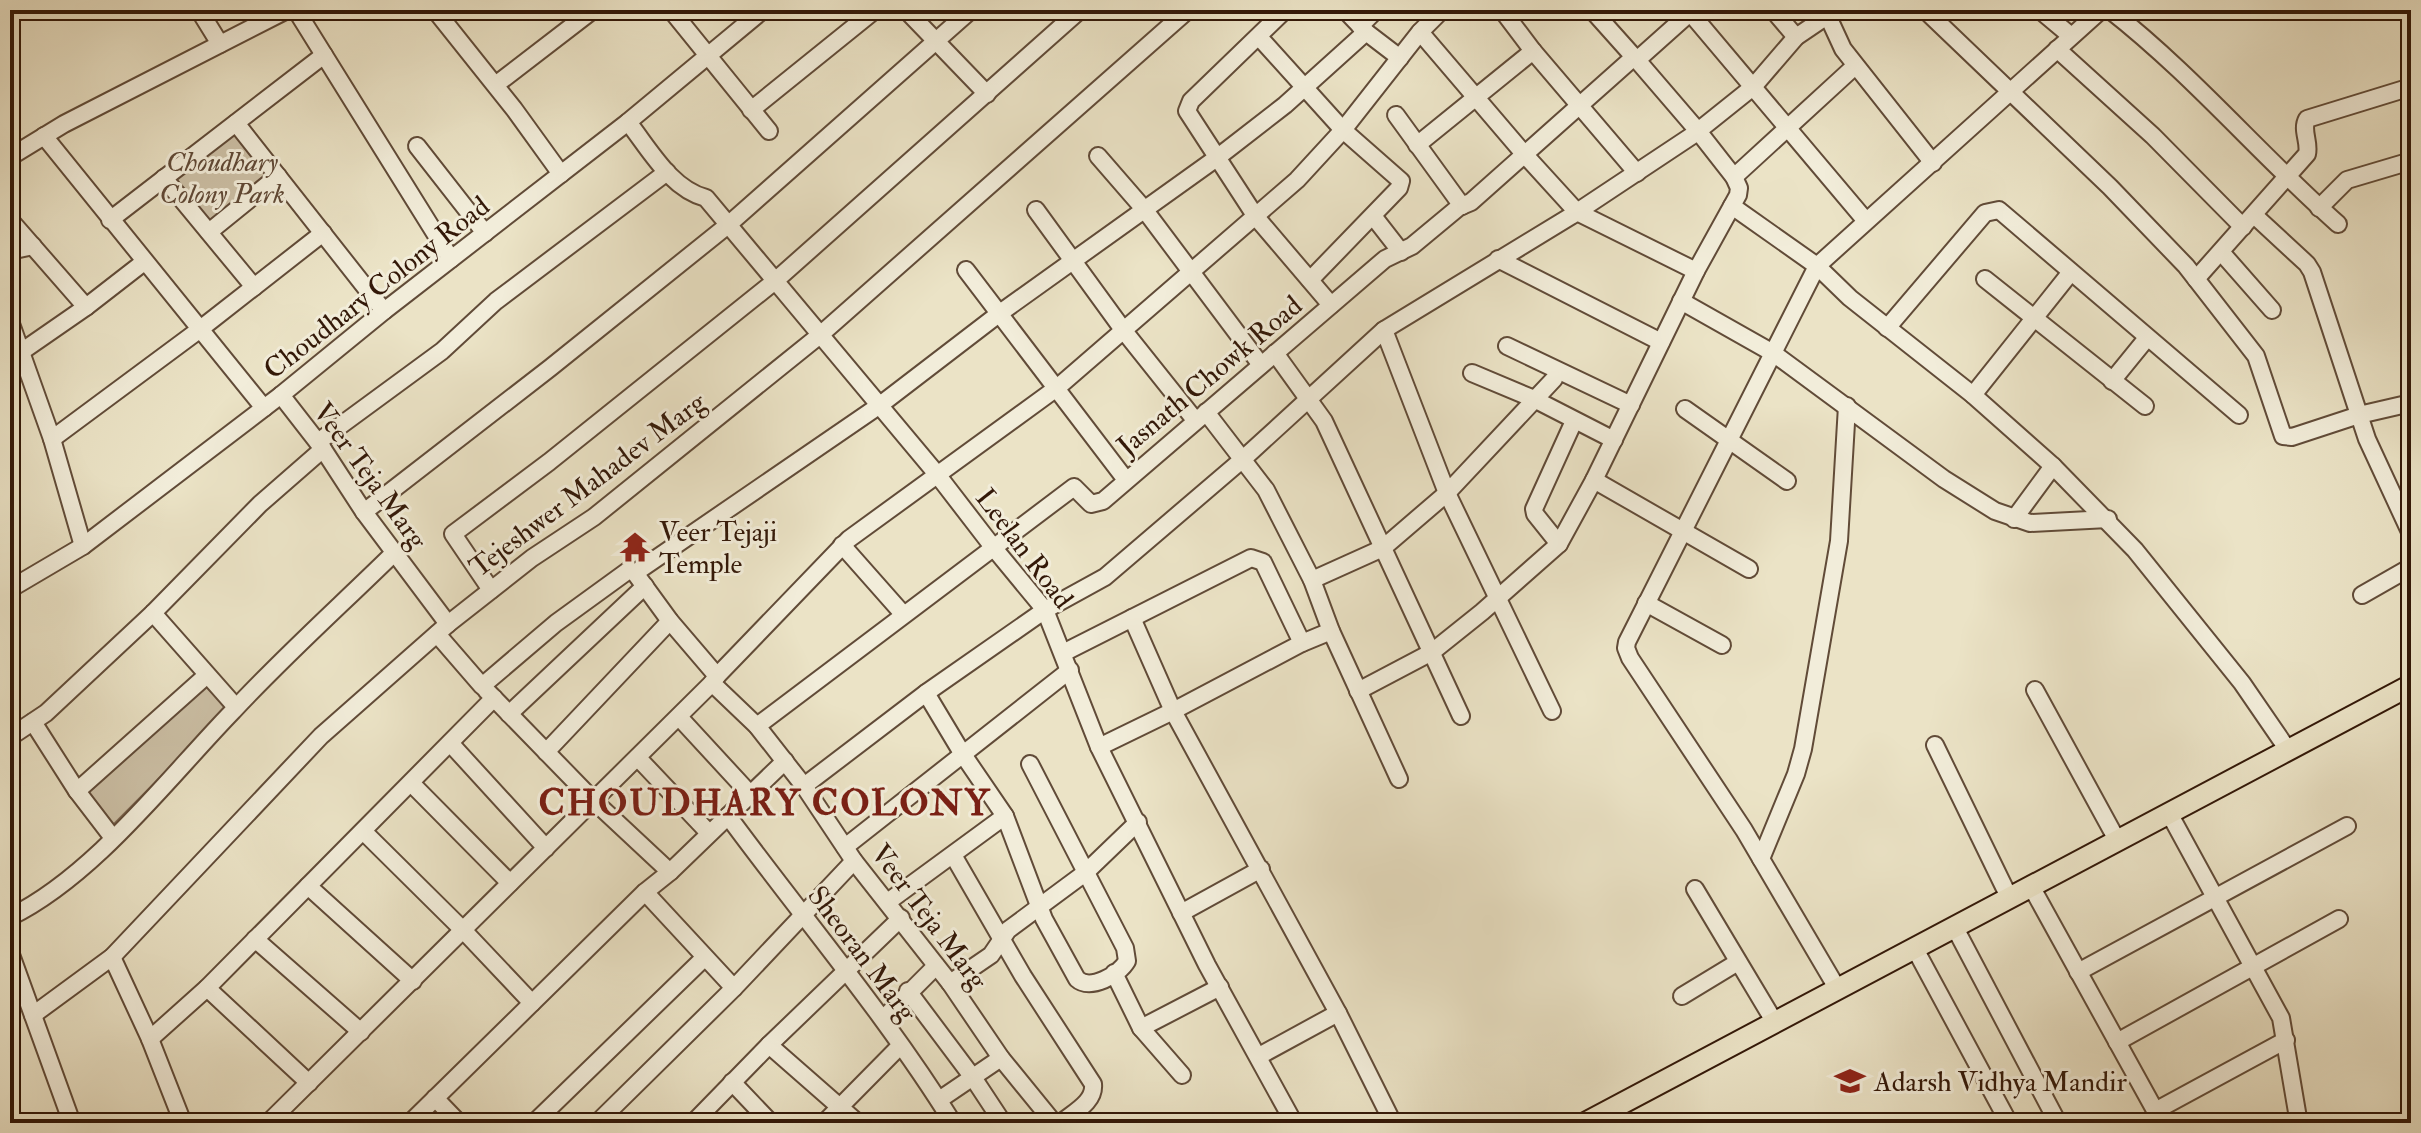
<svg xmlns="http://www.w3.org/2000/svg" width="2421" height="1133" font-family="'IM FELL Double Pica',serif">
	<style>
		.green { fill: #ccc0a6; stroke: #806c57; stroke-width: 2 }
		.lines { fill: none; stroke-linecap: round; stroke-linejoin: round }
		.minor-casing { stroke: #614b38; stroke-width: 20 }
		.major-casing { stroke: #331808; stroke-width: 24 }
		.minor { stroke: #f2edda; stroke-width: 16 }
		.major { stroke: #ebe3c6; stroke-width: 20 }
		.labels { text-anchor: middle; stroke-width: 6; stroke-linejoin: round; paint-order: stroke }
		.park-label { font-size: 28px; font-style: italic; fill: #614a37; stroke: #f2edda }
		.street-label { font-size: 28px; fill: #331808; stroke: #f2edda }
		.poi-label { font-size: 28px; fill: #331808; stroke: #f2edda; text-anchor: start }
		.district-label { font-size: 36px; font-weight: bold; letter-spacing: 2px; fill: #7a1f14; stroke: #f2edda }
	</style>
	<rect width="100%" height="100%" fill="#ebe3c6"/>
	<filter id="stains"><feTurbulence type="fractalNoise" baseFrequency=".0025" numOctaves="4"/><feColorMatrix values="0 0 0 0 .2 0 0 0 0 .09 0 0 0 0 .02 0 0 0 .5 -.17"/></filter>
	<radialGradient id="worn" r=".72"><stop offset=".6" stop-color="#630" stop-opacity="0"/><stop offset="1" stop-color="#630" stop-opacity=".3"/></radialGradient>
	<g class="green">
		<polygon points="234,129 273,176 208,225 172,181"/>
		<polygon points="202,682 228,709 110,828 87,790"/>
	</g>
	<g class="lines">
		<g class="minor-casing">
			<g id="minor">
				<polyline points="199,10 220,44"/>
				<polyline points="296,10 451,259"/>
				<polyline points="435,10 514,109 561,174"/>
				<polyline points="671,10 769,131"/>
				<polyline points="906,10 987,94"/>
				<polyline points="1285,10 1191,101 1187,111 1256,217 1331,305"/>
				<polyline points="1345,10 1366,32 1400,58"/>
				<polyline points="1502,10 1533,51 1637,173"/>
				<polyline points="1688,10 1866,221"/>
				<polyline points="1773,10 1796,37"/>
				<polyline points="1825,10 1843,49 1933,163"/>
				<polyline points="1925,10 2110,187 2186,266 2256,356 2283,436 2292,437 2359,415 2411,403"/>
				<polyline points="2040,10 2071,36"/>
				<path d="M2110,10c82,64 150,145 228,214"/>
				<polyline points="1360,26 1376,10"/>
				<polyline points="1420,32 1525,155 1577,212 1696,271"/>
				<polyline points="1259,37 1343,130 1401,181 1399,188 1310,280"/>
				<polyline points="2057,49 2153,136 2243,227"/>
				<polyline points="498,83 593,10"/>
				<polyline points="751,110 875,10"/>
				<polyline points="1396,115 1462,206"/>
				<path d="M628,122c22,28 43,67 78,76l230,275 57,74 52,63 54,137 108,218 87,158"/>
				<polyline points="236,123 384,311"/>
				<polyline points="44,136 264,408"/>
				<polyline points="1417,145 1533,51"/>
				<polyline points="417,146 485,233"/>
				<polyline points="1098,156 1144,209 1261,365"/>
				<polyline points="10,157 64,124 287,10"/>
				<polyline points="1734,177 1855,66"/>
				<polyline points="164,178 254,287"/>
				<polyline points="1732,206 1817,266 1850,298 1973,395 2053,466 2135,550 2242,683 2288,750"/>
				<polyline points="2319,208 2347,180 2411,161"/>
				<polyline points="1036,210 1124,331 1195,420"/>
				<polyline points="2254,215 2307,264 2312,272 2367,439 2411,534"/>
				<polyline points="1373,216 1401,252"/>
				<polyline points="10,220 86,307"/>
				<polyline points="110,220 324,55"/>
				<polyline points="209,232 278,176"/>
				<polyline points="10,251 33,246"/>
				<polyline points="2221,252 2272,310"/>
				<polyline points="1498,259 1661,342"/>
				<polyline points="966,270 1126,480"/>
				<polyline points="1985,279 2145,406"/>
				<path d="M2196,279l111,-125c3,-12 -6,-24 0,-35l104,-32"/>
				<polyline points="1681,301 1773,353 1944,479 1995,511 2030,523 2108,519"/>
				<polyline points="10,321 52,439 83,546"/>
				<polyline points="1887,328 1985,213 1999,210 2239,415"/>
				<polyline points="1384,330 1447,493 1552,711"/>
				<polyline points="1507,346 1631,405"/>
				<polyline points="21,352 86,307 144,262"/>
				<polyline points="1275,353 1324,421 1461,716"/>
				<polyline points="1472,373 1534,399 1614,440"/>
				<polyline points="2112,381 2147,338"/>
				<polyline points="281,395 323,449 364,512 448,624"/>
				<polyline points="1973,395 2071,272"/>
				<polyline points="1685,409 1787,481"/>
				<polyline points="1206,412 1266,490 1312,580 1331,631 1399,779"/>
				<polyline points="52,439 199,330 323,233"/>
				<polyline points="318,442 442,351 496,301 667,172"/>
				<polyline points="1594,480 1749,569"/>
				<polyline points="364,512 550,368 728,225 971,10"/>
				<polyline points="2014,519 2053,466"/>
				<polyline points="1559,544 1535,514 1534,509 1574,421"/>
				<polyline points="842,545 903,614"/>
				<polyline points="635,573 880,405 1000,313 1218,157 1285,105 1366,32"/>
				<polyline points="1312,580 1383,548 1447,493 1554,379"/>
				<polyline points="10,589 83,546 281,395 384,311 628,122 763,10"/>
				<polyline points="491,590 453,534 549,462 775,281 1080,10"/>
				<polyline points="2362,595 2411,567"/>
				<polyline points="1646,603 1722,645"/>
				<polyline points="153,613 236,707"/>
				<polyline points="1132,618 1173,711 1338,1013 1393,1123"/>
				<polyline points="437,634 482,686 556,623 629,570 635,573 670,621 717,676 712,683 757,726 804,786 854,861 950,983 1001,1058 1054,1123"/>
				<polyline points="1063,653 1251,558 1263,562 1302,643"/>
				<polyline points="717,676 849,539 1058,387 1297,180 1343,130 1420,32 1442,10"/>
				<polyline points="486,690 594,801 670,872"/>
				<polyline points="2035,690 2117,840"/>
				<polyline points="1358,691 1432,652 1482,612 1559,544 1594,480 1696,271 1738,195 1739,188 1734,177 1698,131 1637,60 1693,10"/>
				<polyline points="509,714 645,586"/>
				<polyline points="679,717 750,794"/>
				<polyline points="33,722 77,791 113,838"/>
				<polyline points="757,726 1074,487 1091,504 1103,501 1385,259 1412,246 1459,207 1471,202 1634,57 1592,10"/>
				<polyline points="10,737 46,713 153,613 260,504 323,449"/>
				<polyline points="450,743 546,848"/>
				<polyline points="1935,745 2009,897"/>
				<polyline points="1099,747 1173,711 1302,643 1331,631"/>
				<polyline points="546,752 670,621"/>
				<polyline points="638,758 709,833"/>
				<polyline points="411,783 510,883"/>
				<polyline points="804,786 926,693 1045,610 1105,577 1243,459 1384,330 1571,216 1693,135 1753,87 1796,37 1827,16"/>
				<polyline points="77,791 207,675"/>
				<polyline points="2169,813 2281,1018 2298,1118 2297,1123"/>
				<path d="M728,816c75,102 158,199 225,307"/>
				<path d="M1005,816l39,103 33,60c13,12 42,-4 50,-18l-2,-13 -95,-184"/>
				<polyline points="363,831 463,930 532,1003"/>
				<polyline points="845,847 1070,670"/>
				<path d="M953,855l70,121 70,108c2,18 -19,28 -32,39"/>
				<polyline points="1761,859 1796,774 1803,749 1839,541 1847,406"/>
				<polyline points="308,886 413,981"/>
				<polyline points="2031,886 2162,1123"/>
				<polyline points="1695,889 1774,1021"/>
				<polyline points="645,892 734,988"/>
				<polyline points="889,901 1005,816 962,753 926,693"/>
				<polyline points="1181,913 1261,869"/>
				<path d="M10,917c84,-41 158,-139 223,-206 51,-55 108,-106 161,-158"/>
				<polyline points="1954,926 2058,1123"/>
				<polyline points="255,939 361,1032"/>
				<polyline points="1914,947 2009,1123"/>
				<polyline points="10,952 72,1123"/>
				<polyline points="112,957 150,1039 183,1123"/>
				<polyline points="2078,972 2347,826"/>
				<polyline points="1114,973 1141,1028 1182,1075"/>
				<polyline points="950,983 991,955 1008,930 1085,873 1138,822"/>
				<polyline points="207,988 309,1083"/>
				<polyline points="1837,988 1744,830 1630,658 1626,648 1627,642 1817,266 2101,10"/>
				<polyline points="908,991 974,1079 1003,1123"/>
				<polyline points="1682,996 1738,962"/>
				<polyline points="33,1015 112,957 321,736 448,624 532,558 594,517 820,335 1188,10"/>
				<polyline points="883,1019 936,966"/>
				<polyline points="1141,1028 1220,987"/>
				<polyline points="150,1039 207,988 494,698"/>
				<polyline points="2117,1042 2339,919"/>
				<polyline points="769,1045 858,1123"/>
				<polyline points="1259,1056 1338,1013"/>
				<polyline points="732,1082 771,1123"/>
				<polyline points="435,1098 459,1123"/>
				<polyline points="939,1100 1001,1058"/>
				<polyline points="2155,1111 2286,1040"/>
				<polyline points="268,1123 712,683"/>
				<polyline points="410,1123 645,892 670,872 785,761"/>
				<polyline points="534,1123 704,958"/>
				<polyline points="597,1123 734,988 854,861"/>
				<polyline points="693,1123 769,1045 901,918"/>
				<polyline points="824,1123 900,1046"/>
			</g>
		</g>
		<g class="major-casing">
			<polyline id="major" points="1585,1123 2411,685"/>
		</g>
		<use href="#minor" class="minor"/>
		<use href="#major" class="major"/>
	</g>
	<defs>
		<g id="temple-bare" transform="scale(2.4)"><path d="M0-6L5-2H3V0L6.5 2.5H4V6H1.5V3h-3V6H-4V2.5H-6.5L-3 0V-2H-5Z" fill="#8f2418" stroke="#f2edda" stroke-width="2.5" paint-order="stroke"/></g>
		<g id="school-bare" transform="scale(2.4)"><path d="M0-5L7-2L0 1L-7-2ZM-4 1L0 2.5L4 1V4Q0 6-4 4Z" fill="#8f2418" stroke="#f2edda" stroke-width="2.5" paint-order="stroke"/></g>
	</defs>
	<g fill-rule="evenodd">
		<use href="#temple-bare" x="635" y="547"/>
		<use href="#school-bare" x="1850" y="1081"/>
	</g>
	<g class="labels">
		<g class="park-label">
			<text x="222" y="171">Choudhary<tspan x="222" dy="32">Colony Park</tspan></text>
		</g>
		<g class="street-label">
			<text transform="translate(376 287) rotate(-38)" y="10">Choudhary Colony Road</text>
			<text transform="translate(1209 375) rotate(-40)" y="10">Jasnath Chowk Road</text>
			<text transform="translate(371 475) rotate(54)" y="10">Veer Teja Marg</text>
			<text transform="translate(587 484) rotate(-37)" y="10">Tejeshwer Mahadev Marg</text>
			<text transform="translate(1025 548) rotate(53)" y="10">Leelan Road</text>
			<text transform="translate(930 916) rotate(53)" y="10">Veer Teja Marg</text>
			<text transform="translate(863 953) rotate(53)" y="10">Sheoran Marg</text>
		</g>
		<g class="poi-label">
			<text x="659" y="541">Veer Tejaji<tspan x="659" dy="32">Temple</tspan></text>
			<text x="1874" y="1091">Adarsh Vidhya Mandir</text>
		</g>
		<g class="district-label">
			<text x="765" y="815">CHOUDHARY COLONY</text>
		</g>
	</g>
	<rect width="2421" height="1133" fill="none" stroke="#ebe3c6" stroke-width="40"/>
	<rect x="12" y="12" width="2397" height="1109" fill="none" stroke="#331808" stroke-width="4"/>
	<rect x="20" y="20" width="2381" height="1093" fill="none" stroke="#331808" stroke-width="2"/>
	<rect width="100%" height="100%" filter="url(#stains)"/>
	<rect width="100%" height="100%" fill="url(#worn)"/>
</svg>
